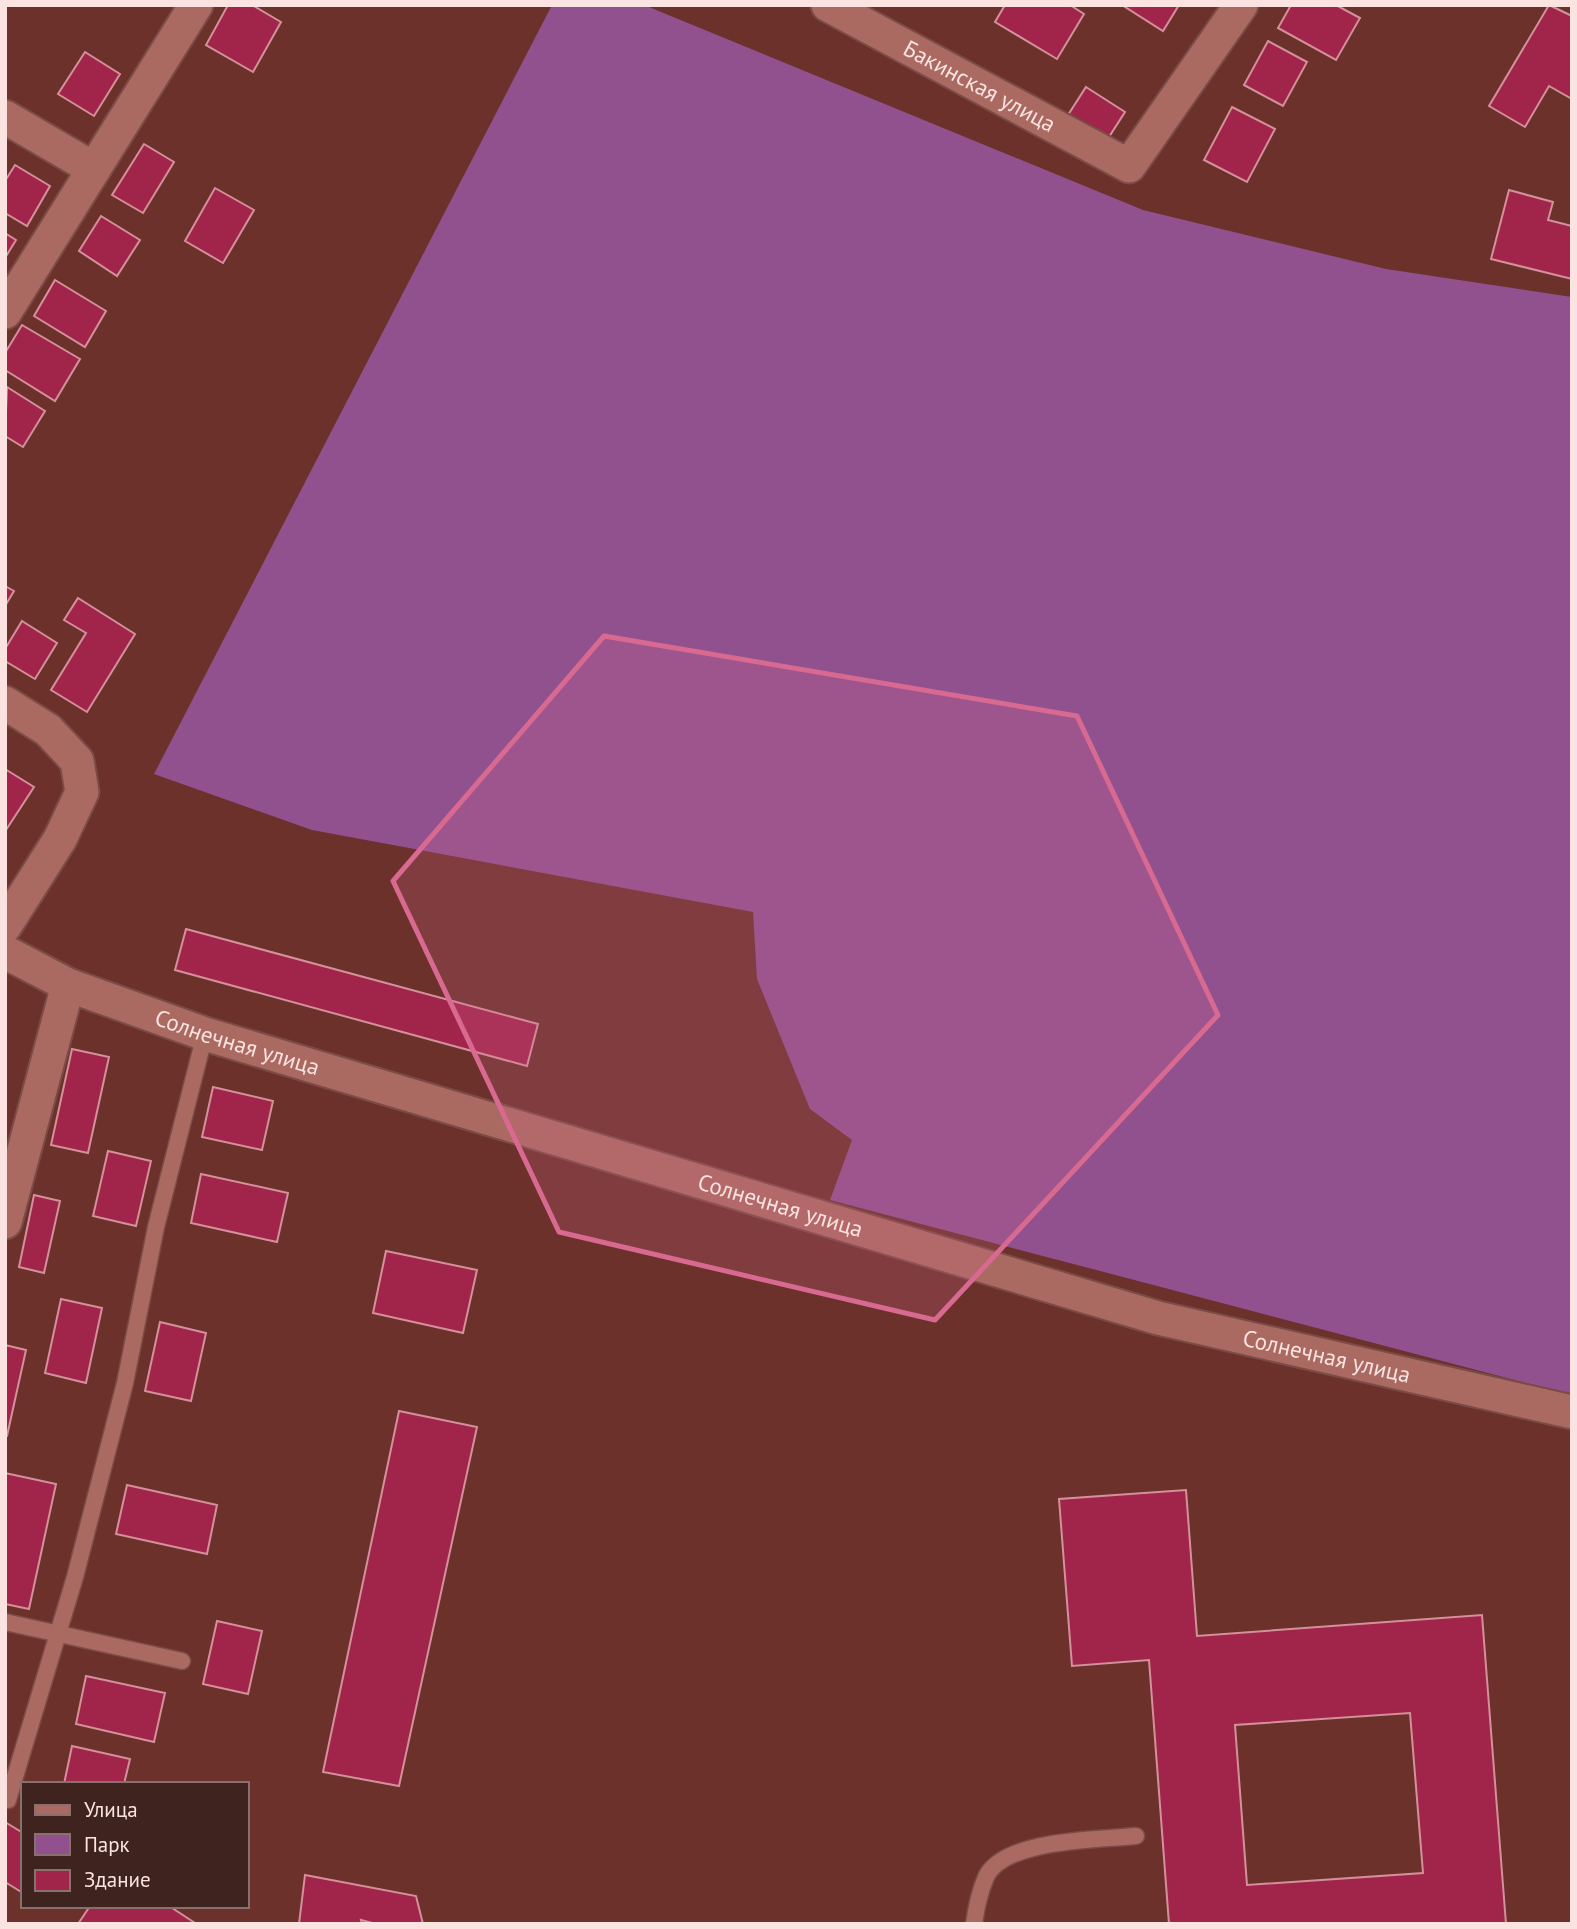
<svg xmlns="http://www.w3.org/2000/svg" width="1577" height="1929" font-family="'PT Sans',sans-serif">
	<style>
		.green { fill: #90518e }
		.building { fill: #a1254a; stroke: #d4909b; stroke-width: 2; fill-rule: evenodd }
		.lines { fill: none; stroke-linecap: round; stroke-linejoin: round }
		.service-casing { stroke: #7a4b47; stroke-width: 19 }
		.minor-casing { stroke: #7a4b47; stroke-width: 37 }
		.service { stroke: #aa6a61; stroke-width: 16 }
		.minor { stroke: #aa6a61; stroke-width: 33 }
		.marked { fill: #d86990; fill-opacity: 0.2; stroke: #d86990; stroke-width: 5; stroke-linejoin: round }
		.labels { text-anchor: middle; stroke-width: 7; stroke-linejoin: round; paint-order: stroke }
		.street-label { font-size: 23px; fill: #fae3e0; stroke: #3e231f }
	</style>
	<rect width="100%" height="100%" fill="#6b312a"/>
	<polygon class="green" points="552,5 644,5 1143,210 1386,269 1572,297 1572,1395 830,1200 852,1140 810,1109 757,979 753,912 312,830 154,774"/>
	<g class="building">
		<polygon points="228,5 252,5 281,22 253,72 206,45"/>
		<polygon points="1005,5 1070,5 1084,14 1057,59 995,22"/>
		<polygon points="1122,5 1179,5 1163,31"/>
		<polygon points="1291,5 1336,5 1360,18 1336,60 1278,28"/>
		<polygon points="1549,5 1572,16 1572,99 1549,86 1525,127 1489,106"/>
		<polygon points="1268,41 1307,62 1283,106 1244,85"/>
		<polygon points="85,52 120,74 94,116 58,94"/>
		<polygon points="1086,87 1125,112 1107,140 1068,115"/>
		<polygon points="1232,107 1275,129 1247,182 1204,160"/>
		<polygon points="144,144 174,162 143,213 112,195"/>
		<polygon points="15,165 50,186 27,226 5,213 5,181"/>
		<polygon points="215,188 254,210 223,263 185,241"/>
		<polygon points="1509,190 1553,202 1548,220 1572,226 1572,279 1491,259"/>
		<polygon points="101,216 140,240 117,276 79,251"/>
		<polygon points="5,233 16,240 5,258"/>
		<polygon points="55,280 106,311 85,347 34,316"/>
		<polygon points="22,325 80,359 55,401 5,370 5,353"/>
		<polygon points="7,387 45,411 23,447 5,436"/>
		<polygon points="5,586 14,591 5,606"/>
		<polygon points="78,598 135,634 87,712 51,690 86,633 64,620"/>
		<polygon points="22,621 57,643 35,679 5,661 5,649"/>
		<polygon points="5,769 34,787 6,830 5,829"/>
		<polygon points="186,929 538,1024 527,1066 175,970"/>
		<polygon points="72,1049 109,1057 88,1153 51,1145"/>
		<polygon points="213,1087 273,1101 262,1150 202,1137"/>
		<polygon points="108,1151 151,1161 136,1226 93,1216"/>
		<polygon points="201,1174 288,1193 277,1242 191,1223"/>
		<polygon points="34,1195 60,1201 44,1273 19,1267"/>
		<polygon points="386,1251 477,1270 463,1333 373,1313"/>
		<polygon points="61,1299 102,1308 86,1383 45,1373"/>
		<polygon points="160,1322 206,1333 191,1401 145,1391"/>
		<polygon points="5,1345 26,1350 7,1436 5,1436"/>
		<polygon points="399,1411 477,1427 399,1786 323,1772"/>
		<polygon points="5,1473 56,1484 29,1609 5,1604"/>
		<polygon points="127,1485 217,1505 207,1554 116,1534"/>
		<path d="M1186,1490l11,146 285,-21 24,309h-337l-20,-264 -77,6 -13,-167zM1410,1713l13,160 -176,12 -12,-160z"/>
		<polygon points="217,1621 262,1631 248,1694 203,1684"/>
		<polygon points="86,1676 165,1693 154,1742 76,1724"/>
		<polygon points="72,1746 130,1759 124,1784 64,1784"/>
		<polygon points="5,1822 23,1833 23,1893 5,1882"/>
		<polygon points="305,1875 416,1896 423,1924 376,1924 361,1920 362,1924 299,1924"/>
		<polygon points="90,1906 169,1906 195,1923 78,1924"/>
	</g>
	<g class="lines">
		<g class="service-casing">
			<g id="service">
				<polyline points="5,1622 182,1661"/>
				<polyline points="5,1800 8,1800 75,1577 125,1383 156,1227 205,1034"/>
				<path d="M974,1924c2,-15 6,-33 12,-47 18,-38 112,-37 150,-41"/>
			</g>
		</g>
		<g class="minor-casing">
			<g id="minor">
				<path id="s1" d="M828,5l301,161 112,-161"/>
				<polyline points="5,117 94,169"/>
				<polyline points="5,312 196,5"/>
				<polyline points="5,703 48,730 77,761 82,792 60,839 5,926"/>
				<path id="s2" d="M5,952l63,33 137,49 953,284 414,94"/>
				<polyline points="5,1222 68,985"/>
			</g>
		</g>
		<use href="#service" class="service"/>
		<use href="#minor" class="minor"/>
	</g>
	<path class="marked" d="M604,636l473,80 141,299 -283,305 -376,-88 -166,-351z"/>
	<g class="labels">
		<g class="street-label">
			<text dy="8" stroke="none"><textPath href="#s1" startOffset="172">Бакинская улица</textPath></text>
			<text dy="8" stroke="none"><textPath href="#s2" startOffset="250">Солнечная улица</textPath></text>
			<text dy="8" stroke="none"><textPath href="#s2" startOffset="817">Солнечная улица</textPath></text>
			<text dy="8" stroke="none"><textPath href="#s2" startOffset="1384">Солнечная улица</textPath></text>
		</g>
	</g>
	<rect width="1577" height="1929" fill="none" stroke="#fae3e0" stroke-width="14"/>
	<rect x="21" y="1782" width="228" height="126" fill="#3e231f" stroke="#89706c" stroke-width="2"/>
	<rect x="35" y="1805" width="35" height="10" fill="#aa6a61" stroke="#89706c" stroke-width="2"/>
	<text x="84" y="1817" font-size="21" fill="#fae3e0">Улица</text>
	<rect x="35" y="1834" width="35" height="21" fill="#90518e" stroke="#89706c" stroke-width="2"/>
	<text x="84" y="1852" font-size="21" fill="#fae3e0">Парк</text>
	<rect x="35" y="1870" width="35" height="21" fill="#a1254a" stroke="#89706c" stroke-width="2"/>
	<text x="84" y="1887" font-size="21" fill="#fae3e0">Здание</text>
</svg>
